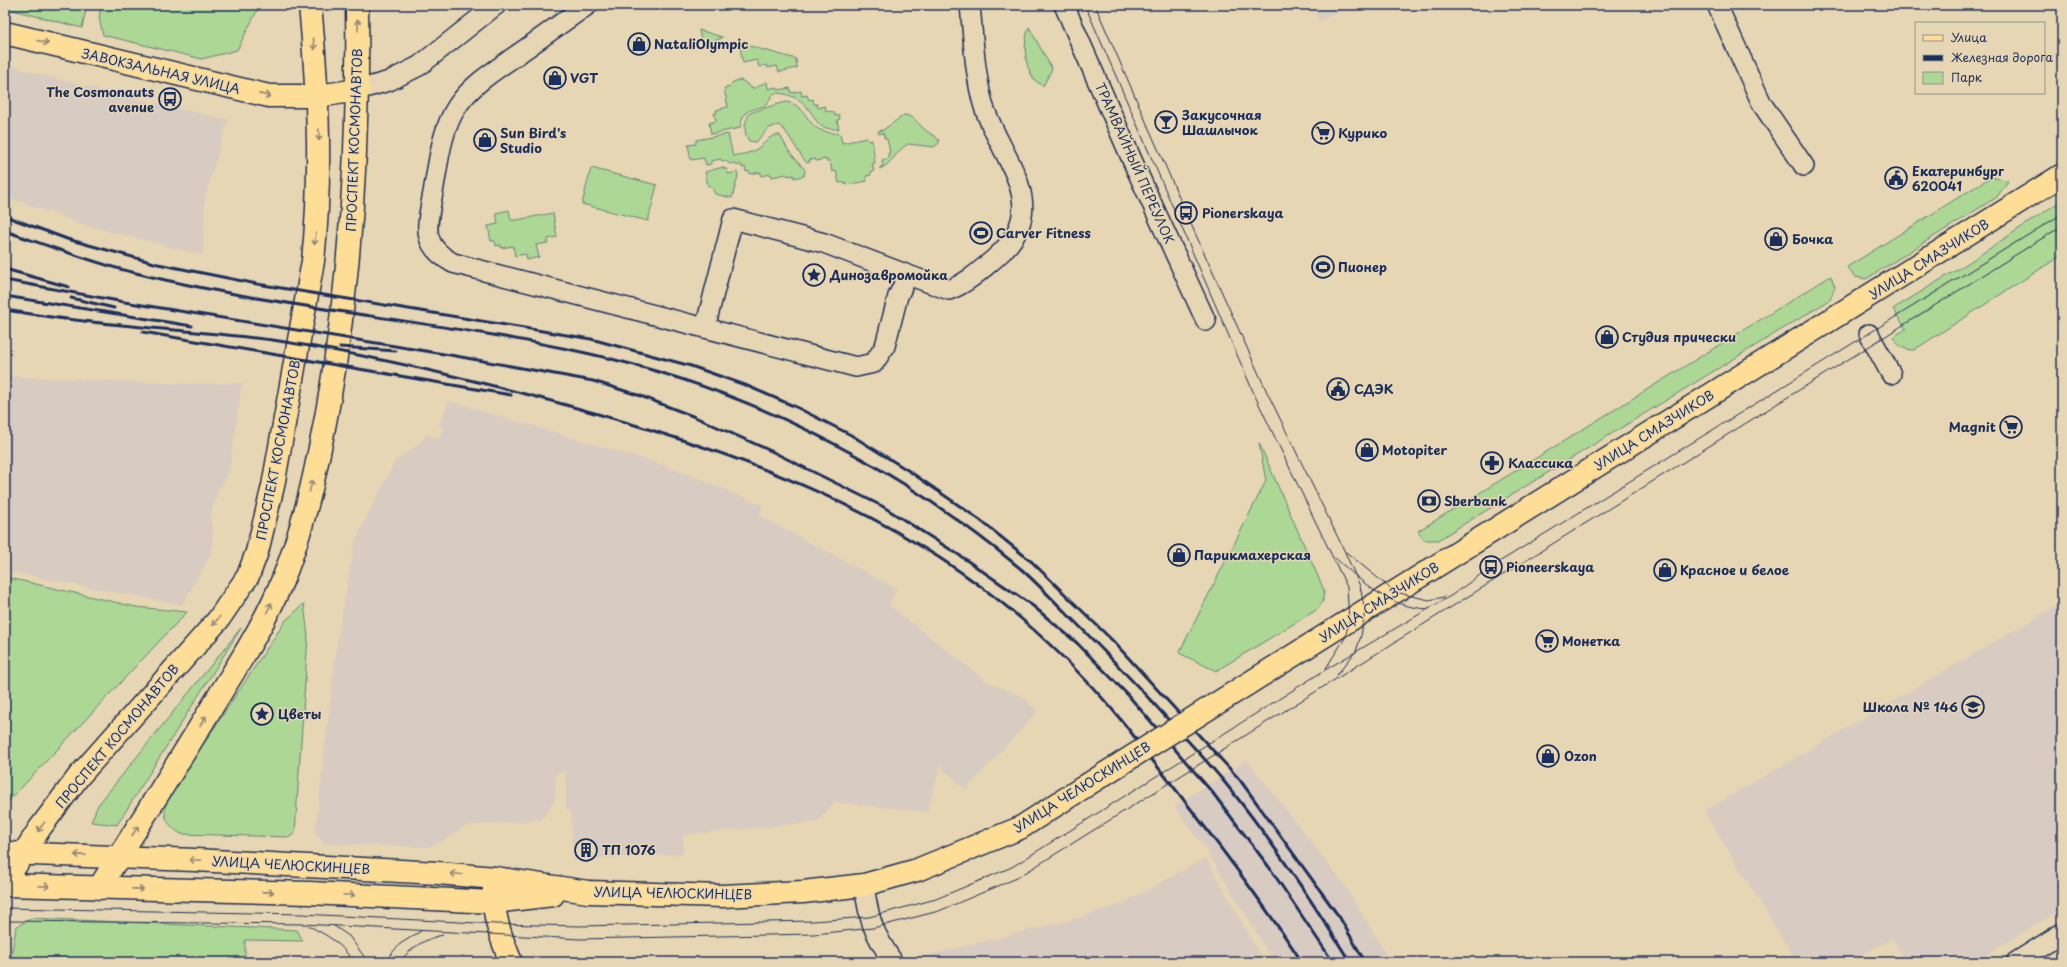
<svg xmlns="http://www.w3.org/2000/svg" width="2067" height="967" font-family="'Playpen Sans',sans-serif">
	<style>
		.built { fill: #d8cbc1 }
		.green { fill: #acd795; stroke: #64837a }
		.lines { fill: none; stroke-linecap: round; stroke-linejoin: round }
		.minor-casing { stroke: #1b2f5e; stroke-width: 22 }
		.major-casing { stroke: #1b2f5e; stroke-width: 25 }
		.minor { stroke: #e7d6b3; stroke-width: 19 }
		.major { stroke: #fedd96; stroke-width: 22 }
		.tram { stroke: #1b2f5e; stroke-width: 1 }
		.rail { stroke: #1b2f5e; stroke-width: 3 }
		.major-bridge-casing { stroke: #1b2f5e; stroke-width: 25; stroke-linecap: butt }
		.major-bridge { stroke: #fedd96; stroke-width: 22 }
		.oneway { stroke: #8c867a }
		.labels { text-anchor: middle; stroke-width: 3; stroke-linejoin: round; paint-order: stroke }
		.poi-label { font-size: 13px; font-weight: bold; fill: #1b2f5e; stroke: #e7d6b3; text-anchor: start }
		.street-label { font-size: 13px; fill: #1b2f5e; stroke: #e7d6b3 }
	</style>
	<rect width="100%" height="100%" fill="#e7d6b3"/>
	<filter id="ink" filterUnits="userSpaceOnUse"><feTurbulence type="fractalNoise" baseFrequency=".025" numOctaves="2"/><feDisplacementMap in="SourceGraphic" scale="8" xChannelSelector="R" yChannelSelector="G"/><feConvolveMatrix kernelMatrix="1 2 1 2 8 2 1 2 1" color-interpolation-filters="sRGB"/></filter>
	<g filter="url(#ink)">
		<g class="built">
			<polygon points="1312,5 1354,5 1319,21"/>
			<polygon points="5,65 120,95 228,120 205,196 203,255 84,225 5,196"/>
			<polygon points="5,376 186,384 242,383 229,473 218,490 210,517 213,534 211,554 182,605 5,571"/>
			<polygon points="449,401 657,463 707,482 763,506 760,516 897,589 889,605 986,681 1023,697 1038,711 966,790 945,771 941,764 927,812 835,802 817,822 683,835 683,854 573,860 571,810 566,810 566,773 556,773 555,800 541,820 466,826 445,840 428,847 324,844 315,833 337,642 355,541 395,461 414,448 428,434 439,439 443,430 439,424"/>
			<polygon points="2062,603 2062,909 1975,962 1906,962 1892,938 1850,962 1797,962 1704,811"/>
			<polygon points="1247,760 1344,884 1391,962 1274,962 1205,848 1174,806"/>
			<polygon points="1206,858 1264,962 901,962 1078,918 1124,903"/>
		</g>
		<g class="green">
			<polygon points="5,5 87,5 82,28 5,8"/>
			<polygon points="101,5 260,5 237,50 202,59 103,35 99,18"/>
			<path d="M1029,27l23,42 -9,17c-3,-2 -8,-5 -10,-8 -9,-14 -10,-36 -4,-51z"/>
			<polygon points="699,30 722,37 722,38 716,40 717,42 702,45"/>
			<polygon points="739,43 796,59 797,68 779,72 777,66 768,68 767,65 759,67 757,60 743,63"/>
			<path d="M739,80c6,0 10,8 15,8 4,0 8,-5 13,-6l1,7 8,-2 1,3 13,-2 1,5 10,-2 1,5 5,-1 2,5 4,-1 1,5h3l1,4 7,-2 1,5 8,1 1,4 4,-1 1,4 -3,1 2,9c-6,0 -13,0 -18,-3 -5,-4 -7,-10 -11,-15 -8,-12 -22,-18 -35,-18 -5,3 -5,9 -9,12 -15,7 -22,1 -26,23l-29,6 -2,-11 7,-2 -2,-8h3l-1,-3 12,-3 -4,-19 6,-1 3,-5z"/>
			<path d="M787,102c16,3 18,15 28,25 7,5 17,6 25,7l2,9 25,-5 1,3 4,-1 3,23 -3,1 2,7 -3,1v3l-5,1 1,5 -21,4 -1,-3 -6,1 -3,-12 -4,1 -2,-11h-4v-2l-10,2 -1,-2 -6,1 1,2 -3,1c-10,-10 -20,-35 -29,-38l-9,3 -13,14 -7,-1c-6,-8 -5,-20 1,-28 8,-3 30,-10 37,-11z"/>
			<path d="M904,115c10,1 12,6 19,13 5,5 11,7 16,12v3l-5,4 -26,-3c-11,6 -16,20 -28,25v-2l3,-1 -1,-6 7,-2 -1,-5 2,-1 -3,-13h-2l-2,-6 -4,1 -1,-3 5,-1z"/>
			<path d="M728,134l5,22c7,-2 16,-2 22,-6 9,-4 13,-16 25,-15l8,15 17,20 -1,6 -10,2v-3l-6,1 -1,-2 -15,3 -1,-3 -10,2v-4l-11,2 -1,-3 -3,1 -1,-5 -3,1 -1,-4 -3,2 -4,-3 -4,1 -4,-3h-4l-1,-2 -10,2v3l-5,1 -2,-7 -13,2 -3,-15 8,-1v-4z"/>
			<polygon points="723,167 724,169 727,169 728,174 737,172 738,176 732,198 715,194 711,186 708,186 705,172"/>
			<polygon points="591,168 657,185 648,221 582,204"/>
			<polygon points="1991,177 2008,181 1997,197 1866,279 1855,277 1847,267"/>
			<path d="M2062,200v55l-148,95c-11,0 -15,-4 -21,-13l13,-8 -13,-20 78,-48z"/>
			<polygon points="509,210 511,220 517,220 553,213 557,237 548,239 548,243 536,245 539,257 527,260 526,254 515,256 513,246 501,248 501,245 496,246 495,241 491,241 488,226 498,224 496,213"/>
			<polygon points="1831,276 1835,287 1830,300 1438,540 1424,540 1418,531"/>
			<polygon points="1259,443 1324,590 1323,601 1318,609 1216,671 1179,653 1266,481"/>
			<polygon points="5,577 136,607 187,612 5,805"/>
			<path d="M304,604l4,32 -13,197 -5,4 -109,-3c-15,-9 -20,-21 -13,-37l118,-177z"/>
			<polygon points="241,628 117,825 91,822 98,805"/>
			<polygon points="32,918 297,930 303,941 245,940 245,962 11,957 16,927"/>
		</g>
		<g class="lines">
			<g class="minor-casing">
				<g id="minor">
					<path d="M588,5c-23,15 -45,32 -67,47 -22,16 -47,30 -63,53 -18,26 -20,63 -26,93 -6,31 -10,48 21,65l403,104 18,-4 11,-17 13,-50 10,-21 41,15c18,-7 31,-19 45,-31 61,-51 9,-96 -10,-152 -9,-29 -11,-71 -14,-102"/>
					<polyline points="1064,5 1136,169 1206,321"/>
					<polyline points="1717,5 1762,104 1804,166"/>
					<polyline points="358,90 389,81 419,66 496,5"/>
					<polyline points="705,328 733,219 824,243 908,275"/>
					<polyline points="1869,334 1891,374"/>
					<path d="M864,885c5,36 9,47 29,77"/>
					<polyline points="2016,962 2062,933"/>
				</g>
			</g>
			<g class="major-casing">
				<g id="major">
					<polyline points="5,33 269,96 318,96 358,90"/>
					<polyline points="1246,685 2062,175"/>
					<polyline points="5,853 195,860 438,873 495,878 588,892 722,896 803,892 864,885 917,870 1020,828 1087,785"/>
					<path d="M5,882l35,-54 39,-52 139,-156 30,-44 9,-24 16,-66 40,-225c9,-86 5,-170 -3,-256"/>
					<polyline points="5,885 310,893 493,902 553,895"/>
					<path d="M99,888c38,-60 76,-120 113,-181 25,-41 53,-83 71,-128 23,-57 35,-118 46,-178 23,-133 30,-261 28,-396"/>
					<path d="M494,888c-2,26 7,50 17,74"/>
				</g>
			</g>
			<use href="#minor" class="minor"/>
			<use href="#major" class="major"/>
			<g class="tram">
				<polyline points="1085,5 1255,396 1347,587 1349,622 1345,638 1326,668"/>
				<polyline points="1095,5 1186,213 1267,392 1344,550 1360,586 1365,611 1361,636 1356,651 1337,675"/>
				<polyline points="1346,552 1395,592 1429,600 1444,597"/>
				<path d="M1335,558c32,27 51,49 94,51"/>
				<polyline points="5,908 302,914 497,924 579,926 813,921 869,917 936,899 1012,867 1325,670 1452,595 1491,567 2062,214"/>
				<polyline points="5,921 303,924 580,939 814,934 873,928 939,911 1017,878 2062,226"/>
				<path d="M309,926c18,9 34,18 44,36"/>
				<polyline points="334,926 349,936 368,962"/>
				<polyline points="384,962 400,944 421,931"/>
				<path d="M400,962c10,-14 26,-24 43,-27"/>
			</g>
			<g class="rail">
				<polyline points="5,216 67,239 158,264 257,284 591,339 691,366 745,385 796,407 851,435 909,471 980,520 1032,562 1113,641 1240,780 1340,918 1365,962"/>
				<path d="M5,231c38,13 76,27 115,38 153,40 312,50 466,84 163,36 307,110 435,216 16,14 31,30 46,45 31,30 60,61 89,92 23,26 48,51 70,78 46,56 86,117 124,178"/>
				<polyline points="5,269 69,287"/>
				<polyline points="5,280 124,302 450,355 593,381 638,395 695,417 771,451 882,506 959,555 1033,606 1077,643 1127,694 1212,792 1269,867 1333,962"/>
				<polyline points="5,296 192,326"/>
				<polyline points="71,298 114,308"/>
				<polyline points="5,310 64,319"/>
				<path d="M59,318c73,10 147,13 220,23 97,15 192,38 287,64 170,47 335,105 468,225 31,28 61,58 87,90 11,13 21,27 32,41 52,65 103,131 149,201"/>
				<polyline points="143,332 511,395"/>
				<polyline points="340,347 396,351"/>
			</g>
			<g class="major-bridge-casing">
				<polyline id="major-bridge" points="1087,785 1246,685"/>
			</g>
			<use href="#major-bridge" class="major-bridge"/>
		</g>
		<defs><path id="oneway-shaft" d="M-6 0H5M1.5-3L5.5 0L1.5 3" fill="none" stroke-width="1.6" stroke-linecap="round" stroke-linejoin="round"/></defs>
		<g class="oneway">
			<use href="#oneway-shaft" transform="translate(358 25) rotate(-91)"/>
			<use href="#oneway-shaft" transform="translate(43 42) rotate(14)"/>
			<use href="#oneway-shaft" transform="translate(314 44) rotate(84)"/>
			<use href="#oneway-shaft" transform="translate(265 95) rotate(11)"/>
			<use href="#oneway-shaft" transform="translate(319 135) rotate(89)"/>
			<use href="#oneway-shaft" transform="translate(315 239) rotate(96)"/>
			<use href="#oneway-shaft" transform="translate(311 486) rotate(-76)"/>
			<use href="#oneway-shaft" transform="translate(269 608) rotate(-64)"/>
			<use href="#oneway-shaft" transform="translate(216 621) rotate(130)"/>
			<use href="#oneway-shaft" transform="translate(203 721) rotate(-59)"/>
			<use href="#oneway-shaft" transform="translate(41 827) rotate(126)"/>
			<use href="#oneway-shaft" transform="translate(135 831) rotate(-57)"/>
			<use href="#oneway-shaft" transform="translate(80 855) rotate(-178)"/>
			<use href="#oneway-shaft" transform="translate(195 860) rotate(-177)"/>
			<use href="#oneway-shaft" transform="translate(456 874) rotate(-175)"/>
			<use href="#oneway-shaft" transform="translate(44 886) rotate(2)"/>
			<use href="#oneway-shaft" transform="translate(138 889) rotate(1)"/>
			<use href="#oneway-shaft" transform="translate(268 892) rotate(1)"/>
			<use href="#oneway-shaft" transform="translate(349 895) rotate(3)"/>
		</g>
	</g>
	<defs>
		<g id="shop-ring" transform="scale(1.15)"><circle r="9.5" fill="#e7d6b3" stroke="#1b2f5e" stroke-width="1.5"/><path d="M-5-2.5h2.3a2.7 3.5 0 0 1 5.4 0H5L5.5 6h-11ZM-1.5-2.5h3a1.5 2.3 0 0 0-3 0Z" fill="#1b2f5e"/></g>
		<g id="bus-ring" transform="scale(1.15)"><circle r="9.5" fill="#e7d6b3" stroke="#1b2f5e" stroke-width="1.5"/><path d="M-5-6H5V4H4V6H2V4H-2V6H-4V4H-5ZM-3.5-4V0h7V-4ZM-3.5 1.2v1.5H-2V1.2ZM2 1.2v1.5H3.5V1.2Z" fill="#1b2f5e"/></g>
		<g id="bar-ring" transform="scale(1.15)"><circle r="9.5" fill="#e7d6b3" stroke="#1b2f5e" stroke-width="1.5"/><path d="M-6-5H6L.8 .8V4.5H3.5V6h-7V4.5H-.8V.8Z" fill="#1b2f5e"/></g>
		<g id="supermarket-ring" transform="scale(1.15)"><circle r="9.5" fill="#e7d6b3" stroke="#1b2f5e" stroke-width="1.5"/><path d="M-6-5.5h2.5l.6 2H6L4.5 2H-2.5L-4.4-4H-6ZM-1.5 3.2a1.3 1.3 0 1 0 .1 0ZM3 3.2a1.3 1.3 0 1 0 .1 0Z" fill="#1b2f5e"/></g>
		<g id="civic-ring" transform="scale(1.15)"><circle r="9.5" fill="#e7d6b3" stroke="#1b2f5e" stroke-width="1.5"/><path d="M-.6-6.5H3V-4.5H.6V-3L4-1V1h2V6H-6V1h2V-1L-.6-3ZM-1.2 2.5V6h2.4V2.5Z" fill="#1b2f5e"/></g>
		<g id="stadium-ring" transform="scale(1.15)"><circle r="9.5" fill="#e7d6b3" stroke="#1b2f5e" stroke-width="1.5"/><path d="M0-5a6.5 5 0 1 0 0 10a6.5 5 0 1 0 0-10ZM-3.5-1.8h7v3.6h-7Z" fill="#1b2f5e"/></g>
		<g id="sight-ring" transform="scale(1.15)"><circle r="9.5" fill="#e7d6b3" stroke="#1b2f5e" stroke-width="1.5"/><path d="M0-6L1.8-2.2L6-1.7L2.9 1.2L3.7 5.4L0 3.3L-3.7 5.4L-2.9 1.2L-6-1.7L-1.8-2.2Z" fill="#1b2f5e"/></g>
		<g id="pharmacy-ring" transform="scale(1.15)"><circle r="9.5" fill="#e7d6b3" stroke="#1b2f5e" stroke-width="1.5"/><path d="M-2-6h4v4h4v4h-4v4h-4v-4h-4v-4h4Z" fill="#1b2f5e"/></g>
		<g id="bank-ring" transform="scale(1.15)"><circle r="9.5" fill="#e7d6b3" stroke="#1b2f5e" stroke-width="1.5"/><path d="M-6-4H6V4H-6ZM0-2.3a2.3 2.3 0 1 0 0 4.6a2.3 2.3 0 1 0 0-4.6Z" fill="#1b2f5e"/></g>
		<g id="school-ring" transform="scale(1.15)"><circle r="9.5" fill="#e7d6b3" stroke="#1b2f5e" stroke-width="1.5"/><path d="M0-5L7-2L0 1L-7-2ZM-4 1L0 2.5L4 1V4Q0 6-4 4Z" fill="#1b2f5e"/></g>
		<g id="building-ring" transform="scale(1.15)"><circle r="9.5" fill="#e7d6b3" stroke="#1b2f5e" stroke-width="1.5"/><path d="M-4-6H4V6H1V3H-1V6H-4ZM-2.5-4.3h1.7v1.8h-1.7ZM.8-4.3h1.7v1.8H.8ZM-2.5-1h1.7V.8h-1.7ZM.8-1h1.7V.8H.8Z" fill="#1b2f5e"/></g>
	</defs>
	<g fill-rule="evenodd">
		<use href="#shop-ring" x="639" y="44"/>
		<use href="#shop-ring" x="555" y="78"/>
		<use href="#bus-ring" x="170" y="99"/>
		<use href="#bar-ring" x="1166" y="122"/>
		<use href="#supermarket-ring" x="1323" y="133"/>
		<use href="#shop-ring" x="485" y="140"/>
		<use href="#civic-ring" x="1896" y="178"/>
		<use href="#bus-ring" x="1186" y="213"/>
		<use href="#stadium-ring" x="981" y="233"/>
		<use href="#shop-ring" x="1776" y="239"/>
		<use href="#stadium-ring" x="1323" y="267"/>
		<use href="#sight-ring" x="814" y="275"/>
		<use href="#shop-ring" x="1607" y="337"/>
		<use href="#civic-ring" x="1338" y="389"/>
		<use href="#supermarket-ring" x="2011" y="427"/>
		<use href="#shop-ring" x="1367" y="450"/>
		<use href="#pharmacy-ring" x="1492" y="463"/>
		<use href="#bank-ring" x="1429" y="501"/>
		<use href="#shop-ring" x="1179" y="555"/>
		<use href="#bus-ring" x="1491" y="567"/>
		<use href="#shop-ring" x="1665" y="570"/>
		<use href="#supermarket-ring" x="1547" y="641"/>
		<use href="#school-ring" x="1973" y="707"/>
		<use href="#sight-ring" x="262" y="714"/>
		<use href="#shop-ring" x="1548" y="756"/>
		<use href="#building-ring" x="586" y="850"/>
	</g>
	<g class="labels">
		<g class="poi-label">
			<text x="654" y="49">NataliOlympic</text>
			<text x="570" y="83">VGT</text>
			<text x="154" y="97" text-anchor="end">The Cosmonauts<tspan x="154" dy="15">avenue</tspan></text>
			<text x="1182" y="120">Закусочная<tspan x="1182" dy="15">Шашлычок</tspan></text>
			<text x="500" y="138">Sun Bird's<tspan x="500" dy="15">Studio</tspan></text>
			<text x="1338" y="138">Курико</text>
			<text x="1912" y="176">Екатеринбург<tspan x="1912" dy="15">620041</tspan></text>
			<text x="1202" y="218">Pionerskaya</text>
			<text x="996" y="238">Carver Fitness</text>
			<text x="1792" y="244">Бочка</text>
			<text x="1338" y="272">Пионер</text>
			<text x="830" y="280">Динозавромойка</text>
			<text x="1622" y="342">Студия прически</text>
			<text x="1354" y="394">СДЭК</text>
			<text x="1996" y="432" text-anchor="end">Magnit</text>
			<text x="1382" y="455">Motopiter</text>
			<text x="1508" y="468">Классика</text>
			<text x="1444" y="506">Sberbank</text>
			<text x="1194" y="560">Парикмахерская</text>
			<text x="1506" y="572">Pioneerskaya</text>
			<text x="1680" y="575">Красное и белое</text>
			<text x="1562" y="646">Монетка</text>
			<text x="1958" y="712" text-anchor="end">Школа № 146</text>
			<text x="278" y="719">Цветы</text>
			<text x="1564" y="761">Ozon</text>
			<text x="602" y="855">ТП 1076</text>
		</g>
		<g class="street-label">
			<text transform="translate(161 71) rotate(13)" y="5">ЗАВОКЗАЛЬНАЯ УЛИЦА</text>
			<text transform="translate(354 140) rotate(-88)" y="5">ПРОСПЕКТ КОСМОНАВТОВ</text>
			<text transform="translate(1135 163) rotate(66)" y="5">ТРАМВАЙНЫЙ ПЕРЕУЛОК</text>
			<text transform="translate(1929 259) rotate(-32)" y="5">УЛИЦА СМАЗЧИКОВ</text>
			<text transform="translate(1654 430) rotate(-32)" y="5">УЛИЦА СМАЗЧИКОВ</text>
			<text transform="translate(278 450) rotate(-79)" y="5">ПРОСПЕКТ КОСМОНАВТОВ</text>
			<text transform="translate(1379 602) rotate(-32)" y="5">УЛИЦА СМАЗЧИКОВ</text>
			<text transform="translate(117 736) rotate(-50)" y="5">ПРОСПЕКТ КОСМОНАВТОВ</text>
			<text transform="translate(1082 787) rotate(-32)" y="5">УЛИЦА ЧЕЛЮСКИНЦЕВ</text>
			<text transform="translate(291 865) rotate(3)" y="5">УЛИЦА ЧЕЛЮСКИНЦЕВ</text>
			<text transform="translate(673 893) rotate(1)" y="5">УЛИЦА ЧЕЛЮСКИНЦЕВ</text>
		</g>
	</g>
	<rect width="2067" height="967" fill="none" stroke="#e7d6b3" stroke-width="20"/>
	<rect x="10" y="10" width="2047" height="947" fill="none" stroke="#1b2f5e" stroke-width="1.5" filter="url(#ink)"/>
	<rect x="1915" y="22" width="130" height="72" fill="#e7d6b3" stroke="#959391"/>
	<rect x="1923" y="35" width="20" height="6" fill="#fedd96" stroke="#959391"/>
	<text x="1951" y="42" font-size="12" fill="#1b2f5e">Улица</text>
	<rect x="1923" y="55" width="20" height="6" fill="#1b2f5e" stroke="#959391"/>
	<text x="1951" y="62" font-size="12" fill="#1b2f5e">Железная дорога</text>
	<rect x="1923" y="72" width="20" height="12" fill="#acd795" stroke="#959391"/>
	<text x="1951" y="82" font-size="12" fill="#1b2f5e">Парк</text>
</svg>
